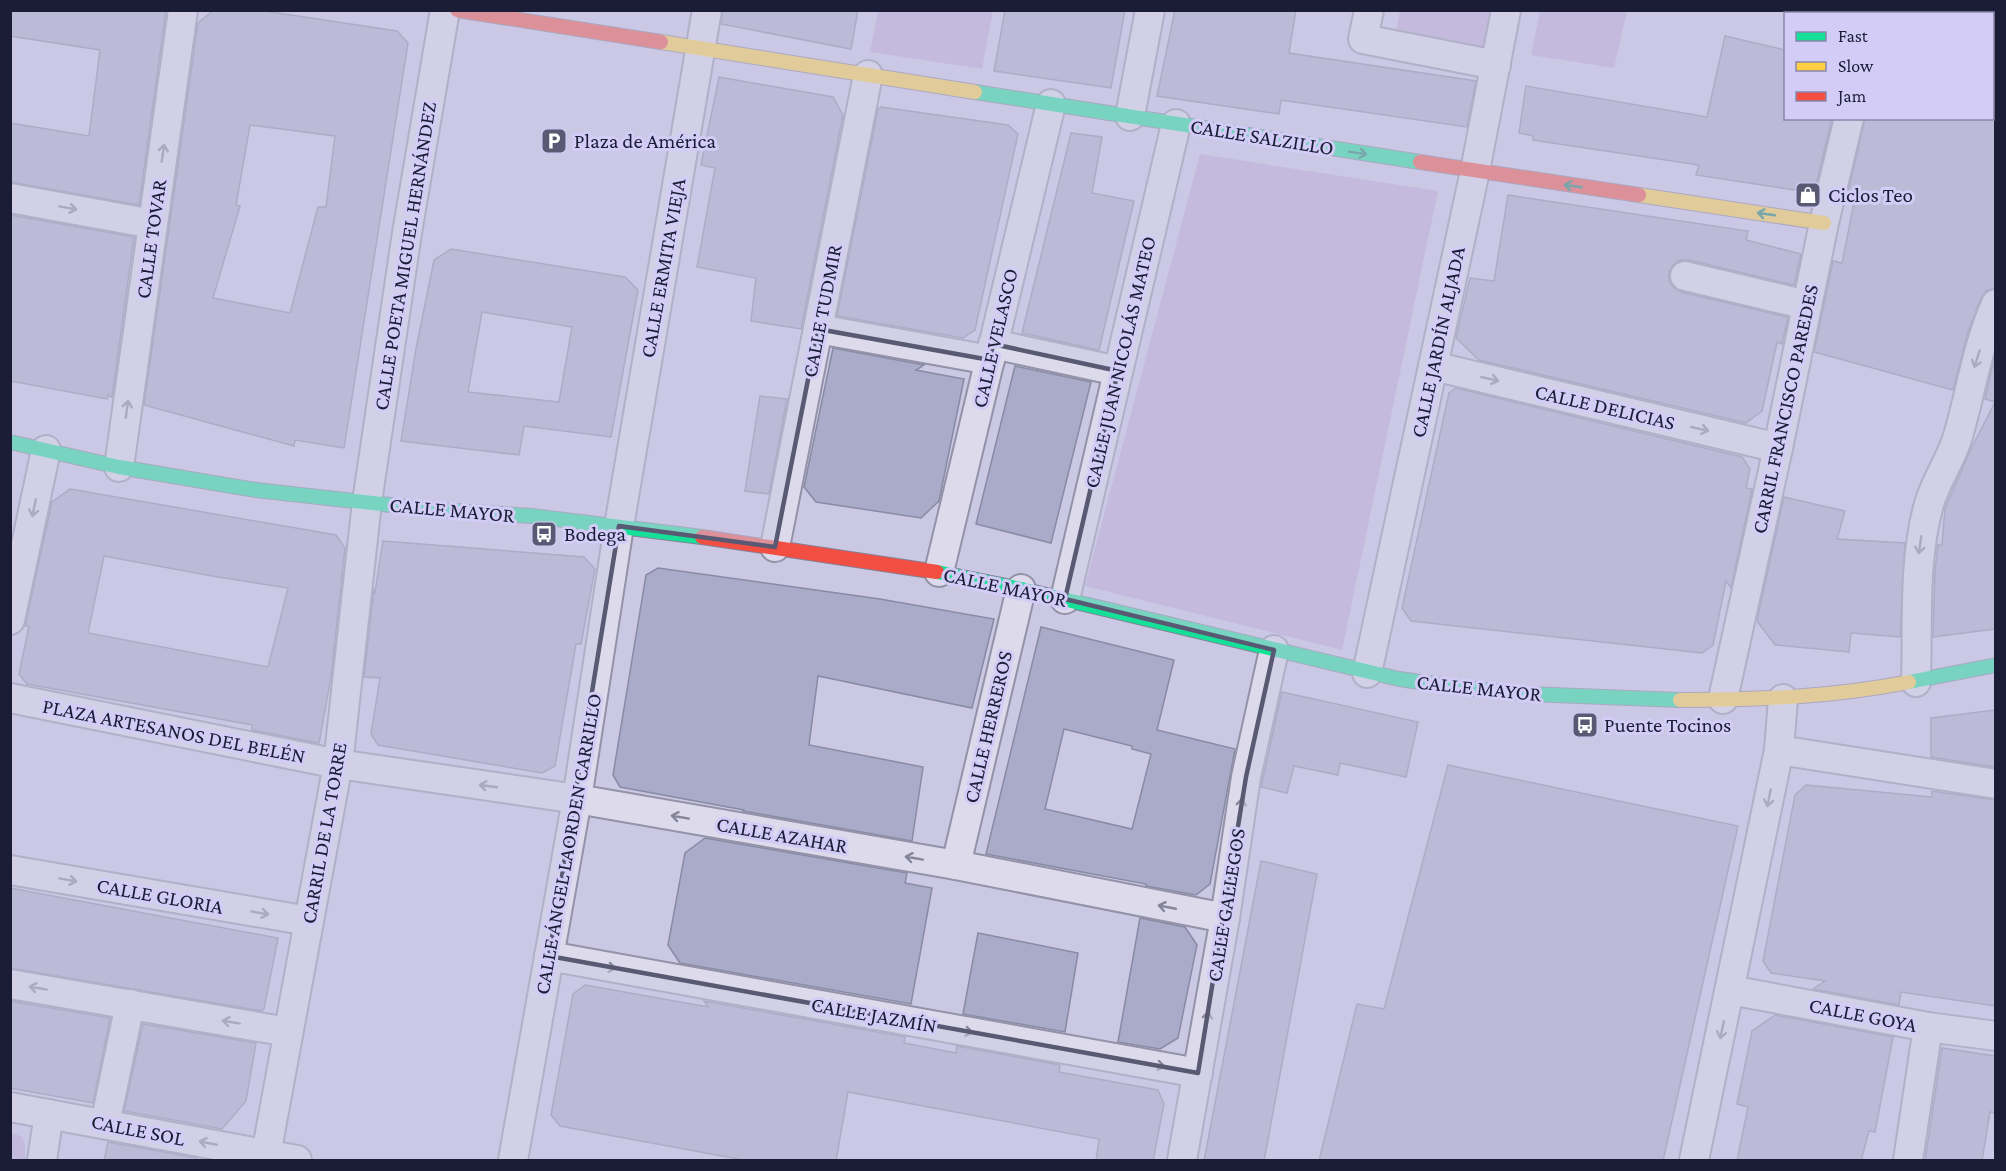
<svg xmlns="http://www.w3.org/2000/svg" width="2006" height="1171" font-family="'Crimson Pro',serif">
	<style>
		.green { fill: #bda9d8 }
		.building { fill: #aaabc8; stroke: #898aa4; stroke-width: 1.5; fill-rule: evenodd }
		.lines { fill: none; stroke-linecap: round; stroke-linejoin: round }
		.street-casing { stroke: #9392a8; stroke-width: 32 }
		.fast-casing { stroke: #838298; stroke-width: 16 }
		.slow-casing { stroke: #838298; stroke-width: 16 }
		.jam-casing { stroke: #838298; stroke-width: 16 }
		.street { stroke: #dcdaeb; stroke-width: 28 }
		.fast { stroke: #16e098; stroke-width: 14 }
		.slow { stroke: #ffcf43; stroke-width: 14 }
		.jam { stroke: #f24e42; stroke-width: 14 }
		.oneway { stroke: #85859a }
		.oneway2 { stroke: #187e67 }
		.marked { fill: none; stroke: #595973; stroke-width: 4.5; stroke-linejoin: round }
		.labels { text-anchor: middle; stroke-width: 6; stroke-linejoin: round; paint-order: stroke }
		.street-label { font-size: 21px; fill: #1b1d36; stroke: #d2ccf7 }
		.poi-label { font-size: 21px; fill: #1b1d36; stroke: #d2ccf7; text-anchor: start }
	</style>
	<rect width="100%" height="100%" fill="#cbc8e4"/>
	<g class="green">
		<polygon points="878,11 993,11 982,69 870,52"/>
		<polygon points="1400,11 1490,11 1483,47 1395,34"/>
		<polygon points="1540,11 1627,11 1614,68 1531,55"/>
		<polygon points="1200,154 1438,191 1342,650 1085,586"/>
		<polygon points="10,1132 22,1137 25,1144 25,1160 11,1160"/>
	</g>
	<g class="building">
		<polygon points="10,10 166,10 139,205 10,182 10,123 89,136 100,50 10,36"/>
		<path d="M214,10h44l139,21 11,12 -64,405 -49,-8 -1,6 -150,-41 54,-382zM250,125l85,11 -9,71h-8l-28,106 -77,-15 27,-92 -4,-1z"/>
		<polygon points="723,10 858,10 851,49 721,24"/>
		<polygon points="1005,10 1125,10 1111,88 994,71"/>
		<polygon points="1175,10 1296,10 1289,53 1476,81 1467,127 1281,100 1279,114 1157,96"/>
		<polygon points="1725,36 1785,50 1785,118 1832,118 1814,193 1696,175 1699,165 1533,140 1533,136 1519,133 1526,86 1707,117"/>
		<polygon points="719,77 833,97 843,115 801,329 751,321 756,278 697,267 715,168 701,165"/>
		<polygon points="881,107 1008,125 1018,134 975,330 963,338 837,316 878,109"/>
		<polygon points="1865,118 1995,118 1995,288 1986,291 1981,298 1968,332 1953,390 1814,352 1833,261 1842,263 1855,198 1847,197"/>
		<polygon points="1071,133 1102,137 1092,193 1134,201 1099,350 1022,333"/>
		<polygon points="1508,195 1748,231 1746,240 1801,254 1794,285 1689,260 1680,260 1673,265 1669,272 1669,281 1674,288 1681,292 1788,317 1782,344 1777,342 1762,411 1746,423 1479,360 1456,338 1470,278 1494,281"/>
		<polygon points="10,215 134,237 112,397 108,395 107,399 10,381"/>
		<path d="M451,249l174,28 13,13 -27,147 -87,-11 -5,29 -118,-14 15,-92 18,-89zM482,312l90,15 -13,75 -91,-10z"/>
		<polygon points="833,348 924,365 916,370 964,379 939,501 921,518 816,502 804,487"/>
		<polygon points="1995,355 1995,629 1933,637 1935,571 1938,545 1942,545 1945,508 1972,447 1995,402 1985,399"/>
		<polygon points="1015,366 1091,382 1051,543 976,524"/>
		<polygon points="1456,388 1742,457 1750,469 1746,488 1752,489 1731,588 1726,581 1713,645 1702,653 1411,621 1402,608 1449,393"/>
		<polygon points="760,396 787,399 769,494 745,491"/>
		<path d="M70,489l266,46 9,13 -14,129 -12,66 -67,-13v-5l-225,-41 -8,-10 10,-48h-4l27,-124zM104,556l108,20 76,12 -20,79 -180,-34z"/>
		<polygon points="1784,497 1845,511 1837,539 1905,543 1900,637 1851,633 1849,652 1775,645 1757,621"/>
		<polygon points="383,541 584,557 595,569 581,644 576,644 555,766 542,773 378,745 371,734 380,678 364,677 374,590 375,592"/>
		<polygon points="658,568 880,599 994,619 972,708 818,676 809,745 923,767 912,841 743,811 744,810 620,787 613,775 646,575"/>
		<path d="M1041,627l133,33 -17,70 78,19 -25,135 -14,11 -50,-9v-2l-160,-30zM1064,729l68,17v3l19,5 -19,75 -87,-20z"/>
		<polygon points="1282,692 1418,722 1406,777 1340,763 1338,775 1294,766 1287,793 1261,787"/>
		<polygon points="1995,710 1995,767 1931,757 1931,718"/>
		<polygon points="1448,765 1738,826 1663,1161 1319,1161 1357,1004 1384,1009"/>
		<polygon points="1806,785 1932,797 1932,791 1995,800 1995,1006 1901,992 1899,1005 1813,989 1825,981 1771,973 1763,961 1795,795"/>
		<polygon points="705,838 907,873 905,883 932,888 911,1004 680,963 668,945 685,853"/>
		<polygon points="1261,861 1317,874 1264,1161 1204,1161"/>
		<polygon points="10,888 278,938 264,1009 262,1011 10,968"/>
		<polygon points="1140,918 1185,927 1197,945 1178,1038 1160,1049 1118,1042"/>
		<polygon points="978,933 1078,953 1065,1032 963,1014"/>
		<polygon points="585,985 708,1007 704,1001 905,1037 904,1043 956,1053 957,1046 1060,1065 1059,1072 1158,1090 1164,1104 1153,1161 1096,1161 1099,1139 848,1092 836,1161 749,1161 560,1126 551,1115 573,994"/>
		<polygon points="10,1001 110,1018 93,1103 10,1088"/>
		<polygon points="1775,1015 1893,1037 1875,1132 1869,1131 1861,1161 1737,1161 1748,1107 1737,1104 1752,1031"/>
		<polygon points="143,1024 256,1043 246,1101 222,1129 124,1111"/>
		<polygon points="1942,1048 1995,1056 1995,1113 1990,1112 1982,1161 1925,1161"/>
		<polygon points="108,1142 197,1158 195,1161 104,1161"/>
	</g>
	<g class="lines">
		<g class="street-casing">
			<g id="street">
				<polyline points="1369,10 1363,39 1496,65"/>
				<polyline points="1904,10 1913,14"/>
				<polyline points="1874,14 1875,10"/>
				<polyline points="1992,39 1996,40"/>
				<polyline points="1130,116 1150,10"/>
				<polyline points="10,198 153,224"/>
				<polyline points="1685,276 1807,305"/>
				<polyline points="818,329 990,360"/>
				<polyline points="993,344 1118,371"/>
				<polyline points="1433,366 1778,448"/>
				<polyline points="119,467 183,10"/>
				<polyline points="775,547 868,75"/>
				<polyline points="939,572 1051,104"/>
				<polyline points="1065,599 1176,124"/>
				<polyline points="10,620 46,450"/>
				<polyline points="1367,673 1475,171 1506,10"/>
				<path d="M1916,682c2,-59 -3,-121 13,-178 7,-24 22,-44 29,-68 13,-44 19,-90 38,-132"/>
				<polyline points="10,698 338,764 577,799 956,865 1225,918"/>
				<polyline points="1723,699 1778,448 1824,223 1849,118"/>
				<polyline points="1779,750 1996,784"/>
				<polyline points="956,865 1021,589"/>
				<polyline points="10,870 309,921"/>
				<polyline points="549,956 1198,1073"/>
				<polyline points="10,984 288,1032"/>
				<polyline points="1730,990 1928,1027 1996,1036"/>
				<polyline points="10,1107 297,1160"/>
				<polyline points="105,1124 130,1004"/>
				<polyline points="42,1160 49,1114"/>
				<polyline points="265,1160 338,764 367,502 407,233 445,10"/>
				<polyline points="513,1160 577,799 619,526 707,10"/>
				<polyline points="1182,1160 1225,918 1246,777 1274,650"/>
				<polyline points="1694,1160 1779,750 1783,699"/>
				<polyline points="1908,1160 1928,1027"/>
			</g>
		</g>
		<g class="fast-casing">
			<g id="fast">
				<polyline points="975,92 1420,162"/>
				<polyline points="10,442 119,467 256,490 426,509 532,516 702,537"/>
				<polyline points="937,572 1021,589 1399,679 1463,688 1528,694 1680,700"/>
				<polyline points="1909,682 1996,665"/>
			</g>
		</g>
		<g class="slow-casing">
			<g id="slow">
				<polyline points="661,42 975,92"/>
				<polyline points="1639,195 1824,223"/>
				<path d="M1680,700c77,0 153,-3 229,-18"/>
			</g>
		</g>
		<g class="jam-casing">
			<g id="jam">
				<polyline points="457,10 661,42"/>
				<polyline points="1420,162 1639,195"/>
				<polyline points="702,537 937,572"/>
			</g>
		</g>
		<use href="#street" class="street"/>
		<use href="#fast" class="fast"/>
		<use href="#slow" class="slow"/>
		<use href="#jam" class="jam"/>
	</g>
	<defs><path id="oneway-shaft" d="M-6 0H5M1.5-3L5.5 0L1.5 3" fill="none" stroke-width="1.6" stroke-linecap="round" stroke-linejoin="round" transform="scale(1.5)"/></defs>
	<g class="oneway">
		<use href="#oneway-shaft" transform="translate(163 153) rotate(-82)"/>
		<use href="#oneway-shaft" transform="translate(68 208) rotate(10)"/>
		<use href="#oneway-shaft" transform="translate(1977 359) rotate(107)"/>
		<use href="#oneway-shaft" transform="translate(1490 379) rotate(13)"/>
		<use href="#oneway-shaft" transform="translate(127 409) rotate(-82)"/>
		<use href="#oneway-shaft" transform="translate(1700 429) rotate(13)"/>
		<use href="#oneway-shaft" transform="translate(34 508) rotate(102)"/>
		<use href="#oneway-shaft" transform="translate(1920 545) rotate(98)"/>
		<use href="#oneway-shaft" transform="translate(488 786) rotate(-172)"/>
		<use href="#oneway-shaft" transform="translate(1769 798) rotate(101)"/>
		<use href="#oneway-shaft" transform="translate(1241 807) rotate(-82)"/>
		<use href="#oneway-shaft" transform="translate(680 817) rotate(-170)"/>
		<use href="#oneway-shaft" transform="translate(914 858) rotate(-170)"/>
		<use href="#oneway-shaft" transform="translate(68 880) rotate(10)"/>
		<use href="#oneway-shaft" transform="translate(1167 907) rotate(-169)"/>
		<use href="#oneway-shaft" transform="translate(260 913) rotate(10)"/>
		<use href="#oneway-shaft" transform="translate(607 967) rotate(10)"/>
		<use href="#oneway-shaft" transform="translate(38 988) rotate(-170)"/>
		<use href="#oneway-shaft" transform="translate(1207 1020) rotate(-80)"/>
		<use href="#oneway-shaft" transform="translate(231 1022) rotate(-170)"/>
		<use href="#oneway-shaft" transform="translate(1722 1030) rotate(102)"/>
		<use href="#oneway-shaft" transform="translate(964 1031) rotate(10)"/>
		<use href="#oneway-shaft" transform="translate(1156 1065) rotate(10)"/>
		<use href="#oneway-shaft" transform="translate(208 1143) rotate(-169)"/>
	</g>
	<g class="oneway2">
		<use href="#oneway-shaft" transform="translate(1358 153) rotate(9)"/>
		<use href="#oneway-shaft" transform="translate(1573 186) rotate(-172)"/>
		<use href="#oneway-shaft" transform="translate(1766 214) rotate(-172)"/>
	</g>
	<path d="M0 0H2006V1171H0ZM818,329l172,31 3,-16 125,27 -53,228 209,51 -28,127 -48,296 -649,-117 70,-430 156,21z" fill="#cbc8e4" fill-opacity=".55" fill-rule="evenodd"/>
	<path class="marked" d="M818,329l172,31 3,-16 125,27 -53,228 209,51 -28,127 -48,296 -649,-117 70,-430 156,21z"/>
	<defs>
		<g id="parking-square" transform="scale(1.35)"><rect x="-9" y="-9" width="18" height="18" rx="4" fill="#595973" stroke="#d2ccf7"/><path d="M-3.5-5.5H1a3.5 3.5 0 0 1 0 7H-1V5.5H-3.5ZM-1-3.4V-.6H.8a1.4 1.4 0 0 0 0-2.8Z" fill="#fff"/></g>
		<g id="shop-square" transform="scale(1.35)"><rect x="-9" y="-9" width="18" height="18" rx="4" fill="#595973" stroke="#d2ccf7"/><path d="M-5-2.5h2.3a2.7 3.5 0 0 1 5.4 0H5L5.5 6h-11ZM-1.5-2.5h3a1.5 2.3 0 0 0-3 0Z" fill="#fff"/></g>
		<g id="bus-square" transform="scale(1.35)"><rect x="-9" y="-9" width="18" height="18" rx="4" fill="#595973" stroke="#d2ccf7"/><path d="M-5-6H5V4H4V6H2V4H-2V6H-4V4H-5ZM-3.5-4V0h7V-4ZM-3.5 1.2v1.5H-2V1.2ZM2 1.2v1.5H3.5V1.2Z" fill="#fff"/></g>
	</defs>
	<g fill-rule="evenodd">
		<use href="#parking-square" x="554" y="141"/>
		<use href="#shop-square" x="1808" y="195"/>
		<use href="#bus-square" x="544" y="534"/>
		<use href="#bus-square" x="1585" y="725"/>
	</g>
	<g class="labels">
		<g class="street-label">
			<text transform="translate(1262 137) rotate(9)" y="7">CALLE SALZILLO</text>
			<text transform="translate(151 239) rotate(-82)" y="7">CALLE TOVAR</text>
			<text transform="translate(405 256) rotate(-81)" y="7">CALLE POETA MIGUEL HERNÁNDEZ</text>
			<text transform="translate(663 268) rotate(-80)" y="7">CALLE ERMITA VIEJA</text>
			<text transform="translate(822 311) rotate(-79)" y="7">CALLE TUDMIR</text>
			<text transform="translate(995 338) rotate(-77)" y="7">CALLE VELASCO</text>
			<text transform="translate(1438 342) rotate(-78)" y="7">CALLE JARDÍN ALJADA</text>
			<text transform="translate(1120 362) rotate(-77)" y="7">CALLE JUAN NICOLÁS MATEO</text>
			<text transform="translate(1605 407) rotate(13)" y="7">CALLE DELICIAS</text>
			<text transform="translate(1785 409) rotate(-78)" y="7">CARRIL FRANCISCO PAREDES</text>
			<text transform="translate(452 510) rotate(5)" y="7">CALLE MAYOR</text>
			<text transform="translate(1005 587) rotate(12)" y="7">CALLE MAYOR</text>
			<text transform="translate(1479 688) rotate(6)" y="7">CALLE MAYOR</text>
			<text transform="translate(988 727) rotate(-77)" y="7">CALLE HERREROS</text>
			<text transform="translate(174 731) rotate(11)" y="7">PLAZA ARTESANOS DEL BELÉN</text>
			<text transform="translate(324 833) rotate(-80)" y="7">CARRIL DE LA TORRE</text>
			<text transform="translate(782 835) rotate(10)" y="7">CALLE AZAHAR</text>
			<text transform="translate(568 844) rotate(-80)" y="7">CALLE ÁNGEL LAORDEN CARRILLO</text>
			<text transform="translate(160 896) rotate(10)" y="7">CALLE GLORIA</text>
			<text transform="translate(1226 905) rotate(-81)" y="7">CALLE GALLEGOS</text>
			<text transform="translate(874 1015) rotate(10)" y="7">CALLE JAZMÍN</text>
			<text transform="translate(1863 1015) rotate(11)" y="7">CALLE GOYA</text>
			<text transform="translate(138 1130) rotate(11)" y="7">CALLE SOL</text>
		</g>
		<g class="poi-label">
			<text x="574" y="148">Plaza de América</text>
			<text x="1828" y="202">Ciclos Teo</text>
			<text x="564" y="541">Bodega</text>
			<text x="1604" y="732">Puente Tocinos</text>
		</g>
	</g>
	<rect width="2006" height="1171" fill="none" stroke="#1b1d36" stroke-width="24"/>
	<rect x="1784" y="12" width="210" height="108" fill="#d2ccf7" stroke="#8986aa" stroke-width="1.5"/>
	<rect x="1796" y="32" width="30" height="9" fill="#16e098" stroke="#8986aa" stroke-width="1.5"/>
	<text x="1838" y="42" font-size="18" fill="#1b1d36">Fast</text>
	<rect x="1796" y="62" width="30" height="9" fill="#ffcf43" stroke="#8986aa" stroke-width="1.5"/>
	<text x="1838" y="72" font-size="18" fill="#1b1d36">Slow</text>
	<rect x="1796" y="92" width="30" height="9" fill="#f24e42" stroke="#8986aa" stroke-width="1.5"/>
	<text x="1838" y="102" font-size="18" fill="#1b1d36">Jam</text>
</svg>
